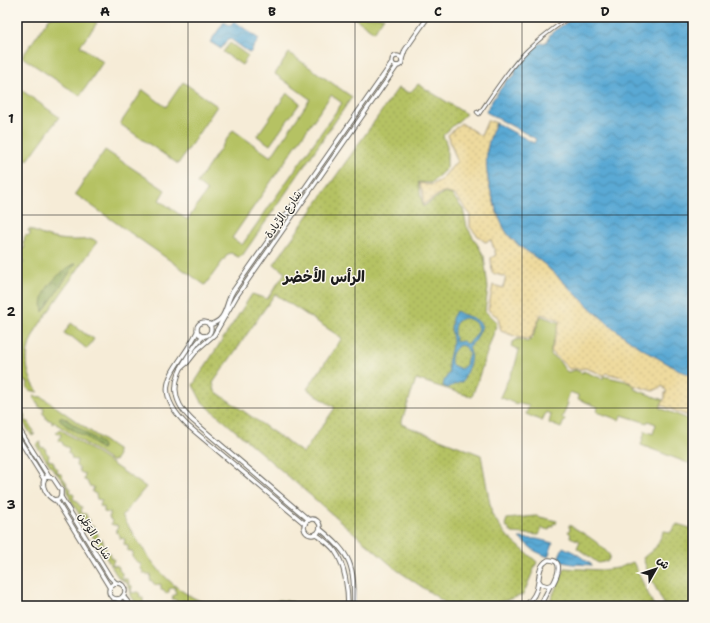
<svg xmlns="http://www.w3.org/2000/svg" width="710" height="623" font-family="'Shantell Sans','Playpen Sans Arabic',sans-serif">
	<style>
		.green { fill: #b5c264; stroke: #686f40; fill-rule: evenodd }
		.forest { fill: url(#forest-crowns); stroke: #56623b }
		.sand { fill: url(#sand-dots); stroke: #857b5d }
		.park { fill: url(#park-dots); stroke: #686f40; fill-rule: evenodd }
		.water { fill: url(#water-waves); stroke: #3b6278; fill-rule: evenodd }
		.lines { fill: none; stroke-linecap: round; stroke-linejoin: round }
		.pedestrian-casing { stroke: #68655d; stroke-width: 4.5 }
		.minor-casing { stroke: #68655d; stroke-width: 5.5 }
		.pedestrian { stroke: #fff; stroke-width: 2.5 }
		.minor { stroke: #fff; stroke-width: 3.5 }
		.grid { fill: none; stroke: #1c1c1c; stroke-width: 1; stroke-opacity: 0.55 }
		.labels { text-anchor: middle; stroke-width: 3; stroke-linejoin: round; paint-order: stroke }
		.street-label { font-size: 11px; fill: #1c1c1c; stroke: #fbf7ec }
		.district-label { font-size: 15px; font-weight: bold; fill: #1c1c1c; stroke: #fbf7ec }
		.neatline { fill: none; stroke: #1c1c1c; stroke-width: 1.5 }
		.grid-label { font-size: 13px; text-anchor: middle; font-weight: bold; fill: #1c1c1c }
	</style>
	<defs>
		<pattern id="forest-crowns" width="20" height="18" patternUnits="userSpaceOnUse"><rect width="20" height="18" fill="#90a85a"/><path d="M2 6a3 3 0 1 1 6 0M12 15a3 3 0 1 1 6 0" fill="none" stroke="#75884a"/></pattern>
		<pattern id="sand-dots" width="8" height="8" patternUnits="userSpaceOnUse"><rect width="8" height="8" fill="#eeda9e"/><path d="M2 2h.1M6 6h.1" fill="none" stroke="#ccba88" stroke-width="1.8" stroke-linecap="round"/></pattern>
		<pattern id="park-dots" width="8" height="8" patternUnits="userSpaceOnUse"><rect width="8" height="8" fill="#b5c264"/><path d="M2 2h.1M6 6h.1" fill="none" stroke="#9ba656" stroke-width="1.8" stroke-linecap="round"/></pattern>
		<pattern id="water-waves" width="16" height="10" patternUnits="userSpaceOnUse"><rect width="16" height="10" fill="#5aa9d4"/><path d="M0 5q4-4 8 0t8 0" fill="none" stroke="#4a89ab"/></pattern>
	</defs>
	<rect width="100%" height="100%" fill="#fbf7ec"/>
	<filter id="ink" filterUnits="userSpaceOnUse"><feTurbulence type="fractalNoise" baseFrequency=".025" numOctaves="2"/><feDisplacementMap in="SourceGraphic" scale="8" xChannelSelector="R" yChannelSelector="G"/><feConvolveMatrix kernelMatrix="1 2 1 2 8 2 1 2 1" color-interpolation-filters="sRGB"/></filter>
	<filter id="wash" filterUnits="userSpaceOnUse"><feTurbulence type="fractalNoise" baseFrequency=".012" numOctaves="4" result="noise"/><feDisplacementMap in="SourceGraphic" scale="16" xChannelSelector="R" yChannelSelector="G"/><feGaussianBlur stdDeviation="0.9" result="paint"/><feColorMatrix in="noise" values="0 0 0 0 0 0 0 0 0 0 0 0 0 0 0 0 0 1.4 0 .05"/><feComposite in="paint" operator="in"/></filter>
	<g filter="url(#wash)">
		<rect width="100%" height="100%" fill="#f6ecd7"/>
		<g class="green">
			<polygon points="50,17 88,17 97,23 80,46 103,62 80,96 22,57"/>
			<polygon points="353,17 384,17 374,32"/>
			<polygon points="230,43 248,56 242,65 223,52"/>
			<path d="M289,53l63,44 -110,159 -4,1 -7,-4 -3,1 -23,31 -130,-91 30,-44 60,40 -6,10 27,19h2l19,-28 -10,-8 36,-53 38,27 39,-58 -35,-25zM331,95l11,8 -100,142 -10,-7z"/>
			<polygon points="183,82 217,106 178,164 120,124 143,90 166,107"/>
			<polygon points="17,87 59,117 28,160 17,153"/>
			<polygon points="287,93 300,103 270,145 257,136"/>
			<path d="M30,229c21,12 40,12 63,10l4,3 -60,86c-13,23 -14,42 1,64l-9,-2 -2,-3 1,-5 -5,-1 -1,-4 -2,-2 1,-5 -4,-2v-24l2,-2 -2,-2v-78l2,3 5,-2 -3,-6 -3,1 -1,-5 1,-4 7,-1 -3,-6 3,-2 -1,-2 1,-2 5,-1v-4h-2v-1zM75,264l-32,47 23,-42z"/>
			<polygon points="541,316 560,323 551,349 551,355 559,361 565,370 568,372 575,370 583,373 583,371 603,379 603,376 625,381 635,386 634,389 663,400 660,408 693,421 693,465 641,445 645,431 653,434 656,424 648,421 647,423 622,415 619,420 597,412 598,407 578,399 578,395 570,392 566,402 568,403 562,418 565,419 561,428 549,423 551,415 546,412 542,421 526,414 529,406 516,403 516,404 500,397 513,369 514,369 519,350 511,346 513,342 518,339 527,342 532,339"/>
			<polygon points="71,323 88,336 88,335 94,339 87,349 71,336 70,337 64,333"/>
			<path d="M34,396l8,1 72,51 3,2 1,5 -3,6 -2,-1 -1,2 -54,-37h-1l-2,-3 -3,2v-3l-6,-2v-3l-3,-2 1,-6 -5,-1 -1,-4 -2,-1 -2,-4zM66,418l6,6 30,20 1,4 -1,1 -3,-1 -11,-11 -21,-11z"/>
			<polygon points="17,408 21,409 21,413 24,414 25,416 24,421 29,422 30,426 34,431 32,434 35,434 32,436 17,412"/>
			<path d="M60,429l86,58 -24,29c20,31 38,66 74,83 6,3 13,5 20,7h-16l-2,-4 -5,2 1,2h-10v-6l-6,3 -2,-3 -4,-1 1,-4 3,-1 -1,-7 -6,2v3l-3,2 -2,-3 -3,-1v-6l-6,1 -2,-3 -3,-2 1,-6 -3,1 -5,-2v-2l-2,-2v-5l-4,-1 -2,-4 -3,-2 1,-5 -5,-1v-5l-4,-2 1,-5 -5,-1 -1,-4 -3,-2 2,-6 -7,-2 1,-3 -3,-3 1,-5 -6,-1v-5l-4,-1 2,-6 -5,-1 -1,-5 -4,-2 2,-5 -5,-1 -2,-5 -3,-1 1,-6 -5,-2 -1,-4 -3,-2 1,-6 -5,-1 -1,-4 -3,-2 1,-5 -5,-2 -2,-4 -3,-1 2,-7 -5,-1z"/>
			<polygon points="41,442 40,447 45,448 46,452 49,455 48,460 53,461 54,464 54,466 58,469 57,473 61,474 63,478 67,483 66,485 71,489 70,492 74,495 73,499 77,501 79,505 82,507 81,513 86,514 87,518 90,520 89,525 94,527 95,531 98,534 97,539 102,540 103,542 103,544 106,547 105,551 110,553 111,555 110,557 114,559 112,565 118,566 119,568 119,570 122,573 122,579 127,579 129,582 128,584 132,586 131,593 138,592 140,594 139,596 143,598 143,604 150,603 152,606 138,606 131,596 130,589 127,583 119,578 116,574 70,499 67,488 63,481 52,468 36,445"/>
			<polygon points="279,600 293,602 292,606 268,606"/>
		</g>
		<g class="forest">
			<path d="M76,263l-33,49c-5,-23 16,-39 33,-49z"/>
			<path d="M60,417c5,0 36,23 42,27l1,3 -1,2c-7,-2 -10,-9 -16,-12 -9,-6 -21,-9 -27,-19z"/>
		</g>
		<path class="sand" d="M488,120l8,3 -9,26 1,33 9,31 8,17 8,10 31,24 67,62 59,39 23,12v41l-32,-13 4,-7v-5l2,-1 -4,-6 -10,5 -20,-6 -11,-8 -16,-4 -2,2 -19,-7c-4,2 -10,0 -16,1l-18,-18 9,-31 -19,-6 -9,22 -4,3 -8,-1 -19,-7 -3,-14 -10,-7 5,-25 10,3 3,-11 -14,-4 -1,-15 5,-3 -5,-15 -6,2 -8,-7 -7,-8v-13l-15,-19 -13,-3 -19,13v-11l-4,-11 12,2 10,-5 16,-19 -9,-26 13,-12 20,13z"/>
		<g class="park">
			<path d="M418,84l48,30 -23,21 4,11v22l-16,15 -13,-1 5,25 20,-14 9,2 11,14 4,18 17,29 4,32 -3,23 12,12 -25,74 -56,-18 -15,45 80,31 11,60 16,22 29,25 -14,33 -36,11h-37l-53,-36 -195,-168 -9,-17 59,-91 15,5 18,-26 -11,-9 124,-176 12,5zM275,294l67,44 -35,51 28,19 -32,45 -88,-62 -2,-8z"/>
			<polygon points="536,516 557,521 556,524 554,523 552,527 550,527 549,530 542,528 539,535 512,533 505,525 507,519"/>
			<polygon points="677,524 693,529 693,606 665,606 649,575 643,558 656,547 664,531 671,532"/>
			<path d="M569,525c13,7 33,19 41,31l-2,5 -10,2 -21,-15 3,-7 -10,-4 1,-3 -3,-2 2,-3 -1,-2z"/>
			<polygon points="633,562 654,606 545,606 550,601 565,568 601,570 618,568"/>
		</g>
		<g class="water">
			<path d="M574,17h119v360c-28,-14 -58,-31 -82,-51 -24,-19 -44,-42 -67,-62 -13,-11 -30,-19 -39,-34 -5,-8 -8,-18 -11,-28 -9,-28 -12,-51 2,-79l38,20 2,-4 -50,-27 5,-10 16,-22 4,-2 4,-3v-7l15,-16 9,-8 7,-2 2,-2 2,-6z"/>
			<polygon points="234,21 259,39 250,53 229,38 221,49 210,42 224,22 231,26"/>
			<path d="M456,311c3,1 5,3 9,4 7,3 13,4 17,11l-6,14 -7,6 2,8 -1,9 -7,18 -16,7 -4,-2 1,-5 5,-8 -1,-10 5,-22 -2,-13 1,-10zM465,318c18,3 15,19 1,26l-3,-3 -7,1c-3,-10 -4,-22 9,-24zM460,345l6,2 3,6 -2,6 -1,6 -5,4 -9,-4c-3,-7 1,-16 8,-20z"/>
			<polygon points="519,538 537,539 553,543 548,557 535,551"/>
			<polygon points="563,547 577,554 592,565 572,564 557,561"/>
		</g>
	</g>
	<g filter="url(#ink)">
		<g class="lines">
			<g class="pedestrian-casing">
				<path id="pedestrian" d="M477,112l2,2c13,-19 25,-38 40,-55 15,-17 33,-30 51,-42"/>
			</g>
			<g class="minor-casing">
				<g id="minor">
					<circle cx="397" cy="61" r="5"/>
					<polyline points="402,59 405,50 428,17"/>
					<circle cx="204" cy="329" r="7"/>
					<path d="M209,325c19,-5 15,-19 24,-34l159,-228"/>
					<path d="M197,332c-18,38 -51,52 -10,93l118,99"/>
					<path d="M204,336c-7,5 -11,13 -16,20 -16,24 -18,44 4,64l117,100"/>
					<polyline points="181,368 187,363 198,349 214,335 236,297 397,66"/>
					<polyline points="17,426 49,477"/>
					<polyline points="17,436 44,479"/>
					<path d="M46,477l7,1 8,12v5l-2,4 -5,1c-7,-4 -15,-16 -8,-23z"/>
					<polyline points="61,497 110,577 116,583"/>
					<polyline points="56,500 110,588"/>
					<circle cx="312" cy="527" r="8"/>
					<path d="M320,529c32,26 34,36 34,77"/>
					<path d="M316,534c6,5 14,10 19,17 10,14 13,38 13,55"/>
					<circle cx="117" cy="591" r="8"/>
					<polyline points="123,596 131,606"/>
					<polyline points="118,599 123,606"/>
					<path d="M525,606c7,-6 12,-14 13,-23 2,-8 0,-17 10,-23 16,-1 10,15 5,24l-6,2 -6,-2 -2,-3"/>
					<polyline points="540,606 550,586"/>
				</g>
			</g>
			<use href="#pedestrian" class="pedestrian"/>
			<use href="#minor" class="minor"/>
		</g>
	</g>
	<path class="grid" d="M188,17v589M355,17v589M522,17v589M17,215h676M17,408h676"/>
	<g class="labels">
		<g class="street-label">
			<text transform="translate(283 214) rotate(-55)" y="4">شارع الرِّيادة</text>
			<text transform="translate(95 536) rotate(58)" y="4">شارع الوَطَن</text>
		</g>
		<g class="district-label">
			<text x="324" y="282">الرأس الأخضر</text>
		</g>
	</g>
	<rect width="710" height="623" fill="none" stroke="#fbf7ec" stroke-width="44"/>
	<g transform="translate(656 569) rotate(51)" stroke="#fbf7ec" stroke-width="3" paint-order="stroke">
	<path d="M0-3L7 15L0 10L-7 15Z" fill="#1c1c1c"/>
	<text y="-6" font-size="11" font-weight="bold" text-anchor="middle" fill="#1c1c1c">ش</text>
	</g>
	<rect x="22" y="22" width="666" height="579" class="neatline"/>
	<g class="grid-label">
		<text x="105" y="16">A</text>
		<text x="272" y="16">B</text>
		<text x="438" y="16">C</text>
		<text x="605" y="16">D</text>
		<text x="11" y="123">1</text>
		<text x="11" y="316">2</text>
		<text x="11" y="509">3</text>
	</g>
</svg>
